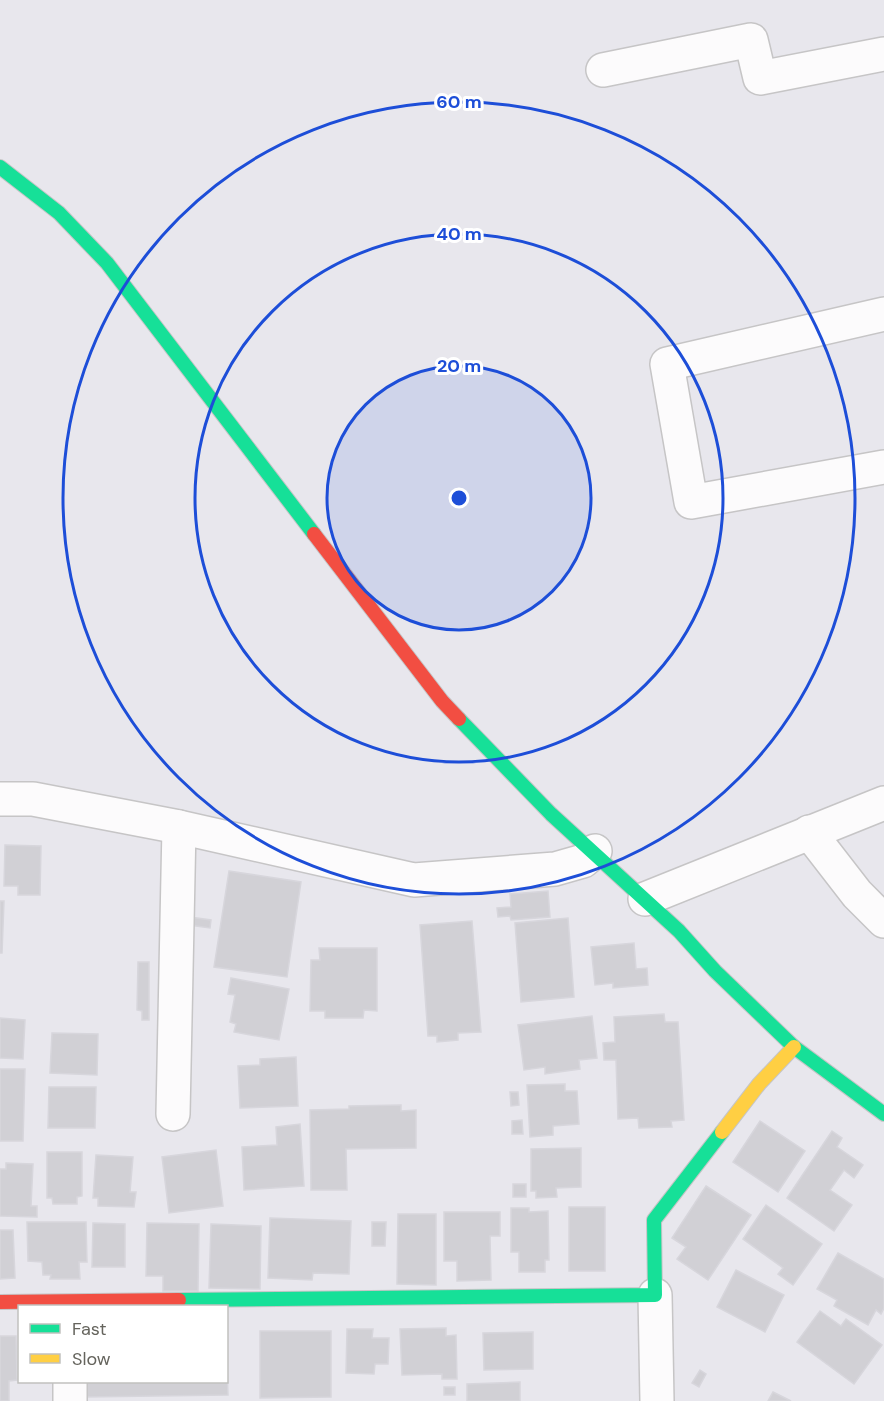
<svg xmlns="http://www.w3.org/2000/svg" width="884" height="1401" font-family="'DM Sans',sans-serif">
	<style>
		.building { fill: #d1d0d5; stroke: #d7d6dc; stroke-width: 1.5 }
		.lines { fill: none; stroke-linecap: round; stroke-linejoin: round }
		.street-casing { stroke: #c6c5c6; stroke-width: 36 }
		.fast-casing { stroke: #c5c5c6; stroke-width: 16 }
		.slow-casing { stroke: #c5c5c6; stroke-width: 16 }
		.jam-casing { stroke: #c5c5c6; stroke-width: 16 }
		.street { stroke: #fcfbfc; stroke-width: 33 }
		.fast { stroke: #16e098; stroke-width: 14 }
		.slow { stroke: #ffcf43; stroke-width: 14 }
		.jam { stroke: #f24e42; stroke-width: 14 }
		.ring { fill: none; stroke: #1d4ed8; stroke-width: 3 }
		.centre { fill: #1d4ed8; stroke: #fff; stroke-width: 3 }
		.ring-label { font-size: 18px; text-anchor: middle; font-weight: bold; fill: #1d4ed8; stroke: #fff; stroke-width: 6; stroke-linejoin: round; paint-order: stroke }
	</style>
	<rect width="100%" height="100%" fill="#e8e7ed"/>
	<g class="building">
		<polygon points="5,845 41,846 40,895 18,895 18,886 4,886"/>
		<polygon points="229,871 301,882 287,977 214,967"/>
		<polygon points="548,891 550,917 511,920 510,916 498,917 497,908 511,907 510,894"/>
		<polygon points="0,901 4,901 2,953 0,953"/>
		<polygon points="190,917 211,920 210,928 189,925"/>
		<polygon points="568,918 574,997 521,1002 515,923"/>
		<polygon points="472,921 481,1032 458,1033 458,1040 437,1042 437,1036 428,1036 420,925"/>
		<polygon points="634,943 636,969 647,968 648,985 613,988 613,983 595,985 591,947"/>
		<polygon points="319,948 377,948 377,1011 364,1010 363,1018 325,1018 325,1011 310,1011 311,960 320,960"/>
		<polygon points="138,962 149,962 149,1020 142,1020 142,1011 137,1010"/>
		<polygon points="231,978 289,989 279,1040 234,1032 236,1024 230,1022 235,995 228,994"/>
		<polygon points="664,1014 665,1022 678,1022 684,1120 671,1121 672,1127 639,1128 638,1118 618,1119 616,1060 604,1060 603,1043 615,1042 614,1017"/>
		<polygon points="592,1016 597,1058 579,1060 580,1069 545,1074 545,1067 524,1070 518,1025"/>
		<polygon points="0,1018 25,1020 23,1059 0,1058"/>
		<polygon points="52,1033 98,1034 97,1075 50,1073"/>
		<polygon points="296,1057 298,1106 240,1108 238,1066 260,1065 260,1059"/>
		<polygon points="0,1069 25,1069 23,1141 0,1141"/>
		<polygon points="565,1084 565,1091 577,1091 579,1124 553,1126 553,1135 530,1137 527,1085"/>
		<polygon points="49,1087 96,1087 95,1128 48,1128"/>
		<polygon points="510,1092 518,1092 519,1105 511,1106"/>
		<polygon points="401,1105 401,1111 416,1110 416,1148 346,1149 347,1190 311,1190 310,1110 349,1109 349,1106"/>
		<polygon points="522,1120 523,1134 512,1134 512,1121"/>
		<polygon points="760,1121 805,1151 778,1192 733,1162"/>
		<polygon points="300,1124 304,1186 244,1190 242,1147 277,1145 276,1127"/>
		<polygon points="832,1131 842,1138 837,1147 863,1165 854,1178 844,1170 830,1190 852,1205 834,1231 787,1198"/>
		<polygon points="581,1148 581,1187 556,1188 557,1197 536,1198 536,1191 531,1191 531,1149"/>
		<polygon points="216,1150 223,1206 169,1213 162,1157"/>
		<polygon points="47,1152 82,1152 82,1196 77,1197 77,1204 53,1204 52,1198 47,1198"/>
		<polygon points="96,1155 133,1157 130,1192 136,1192 134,1207 98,1206 98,1198 93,1198"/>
		<polygon points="6,1163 33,1164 31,1206 37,1206 37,1217 0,1216 0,1169 6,1169"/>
		<rect x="513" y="1184" width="13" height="13"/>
		<polygon points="706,1186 751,1215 708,1280 677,1259 686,1247 672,1238"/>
		<polygon points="766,1205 822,1244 793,1285 778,1274 783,1268 743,1239"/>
		<rect x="569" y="1207" width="36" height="64"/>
		<polygon points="511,1208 529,1208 529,1212 548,1211 549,1260 545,1260 545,1272 519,1272 519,1252 511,1252"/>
		<polygon points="444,1212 500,1212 500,1236 490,1236 491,1280 457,1281 457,1261 444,1261"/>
		<polygon points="398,1214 436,1214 436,1285 397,1284"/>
		<polygon points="270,1218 351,1221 349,1274 313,1273 312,1280 268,1278"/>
		<polygon points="27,1222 86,1222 87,1262 79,1262 80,1279 50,1279 51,1275 43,1275 42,1262 28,1261"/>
		<polygon points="372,1222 386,1222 385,1246 372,1246"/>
		<polygon points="93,1223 125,1224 125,1267 92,1267"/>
		<polygon points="147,1223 199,1224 198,1291 163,1291 163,1276 146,1276"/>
		<polygon points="211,1224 261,1226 260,1289 209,1288"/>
		<polygon points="0,1230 13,1230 15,1278 0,1279"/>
		<polygon points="838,1253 884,1279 884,1308 881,1314 876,1310 868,1325 834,1306 837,1300 817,1289"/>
		<polygon points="736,1270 784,1295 765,1332 717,1307"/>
		<polygon points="820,1311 841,1326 846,1319 882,1345 854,1384 797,1342"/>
		<polygon points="446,1328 446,1336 456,1335 457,1379 442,1379 442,1374 402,1375 400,1329"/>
		<polygon points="347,1329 373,1329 372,1338 389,1338 388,1364 375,1364 374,1374 346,1373"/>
		<polygon points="260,1331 331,1331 331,1397 260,1398"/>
		<polygon points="533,1332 533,1369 484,1370 483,1333"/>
		<polygon points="0,1336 16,1336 17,1380 9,1381 9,1401 0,1401"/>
		<polygon points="226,1342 228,1395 84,1397 84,1382 226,1382"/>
		<polygon points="700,1370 706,1374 699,1387 692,1383"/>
		<polygon points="520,1382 520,1401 467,1401 467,1384"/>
		<rect x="444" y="1387" width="11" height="8"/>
		<polygon points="773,1392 791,1401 768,1401"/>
	</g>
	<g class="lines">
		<g class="street-casing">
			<g id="street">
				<polyline points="603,70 751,40 760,78 884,54"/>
				<polyline points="884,314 667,364 691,502 884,467"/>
				<polyline points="0,799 33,799 179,827 414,880 555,869 583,861 595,851"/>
				<polyline points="809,832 857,894 884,921"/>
				<polyline points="645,899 884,803"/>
				<polyline points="173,1114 179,827"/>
				<polyline points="655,1295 657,1401"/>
				<polyline points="70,1382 70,1401"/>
			</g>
		</g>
		<g class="fast-casing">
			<g id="fast">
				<polyline points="0,167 59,213 107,263 314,534"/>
				<polyline points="459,719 551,814 679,931 715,971 794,1047 884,1114"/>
				<polyline points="179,1300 655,1295 654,1220 722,1132"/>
			</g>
		</g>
		<g class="slow-casing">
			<polyline id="slow" points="722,1132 759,1084 794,1047"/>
		</g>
		<g class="jam-casing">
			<g id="jam">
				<polyline points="314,534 442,701 459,719"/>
				<polyline points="0,1302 179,1300"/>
			</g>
		</g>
		<use href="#street" class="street"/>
		<use href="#fast" class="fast"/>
		<use href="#slow" class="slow"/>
		<use href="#jam" class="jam"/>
	</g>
	<circle cx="459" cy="498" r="132" fill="#1d4ed8" fill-opacity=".12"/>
	<g class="ring">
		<circle cx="459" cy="498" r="132"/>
		<circle cx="459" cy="498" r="264"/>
		<circle cx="459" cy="498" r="396"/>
	</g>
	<circle cx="459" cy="498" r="9" class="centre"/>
	<g class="ring-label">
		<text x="459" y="108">60 m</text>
		<text x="459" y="240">40 m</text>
		<text x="459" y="372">20 m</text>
	</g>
	<rect x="18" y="1305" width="210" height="78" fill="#ffffff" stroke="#c1c1be" stroke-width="1.5"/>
	<rect x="30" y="1324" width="30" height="9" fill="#16e098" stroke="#c1c1be" stroke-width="1.5"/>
	<text x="72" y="1335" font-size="18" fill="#65645d">Fast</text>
	<rect x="30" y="1354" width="30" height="9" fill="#ffcf43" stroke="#c1c1be" stroke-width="1.5"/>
	<text x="72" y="1365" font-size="18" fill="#65645d">Slow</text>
</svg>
